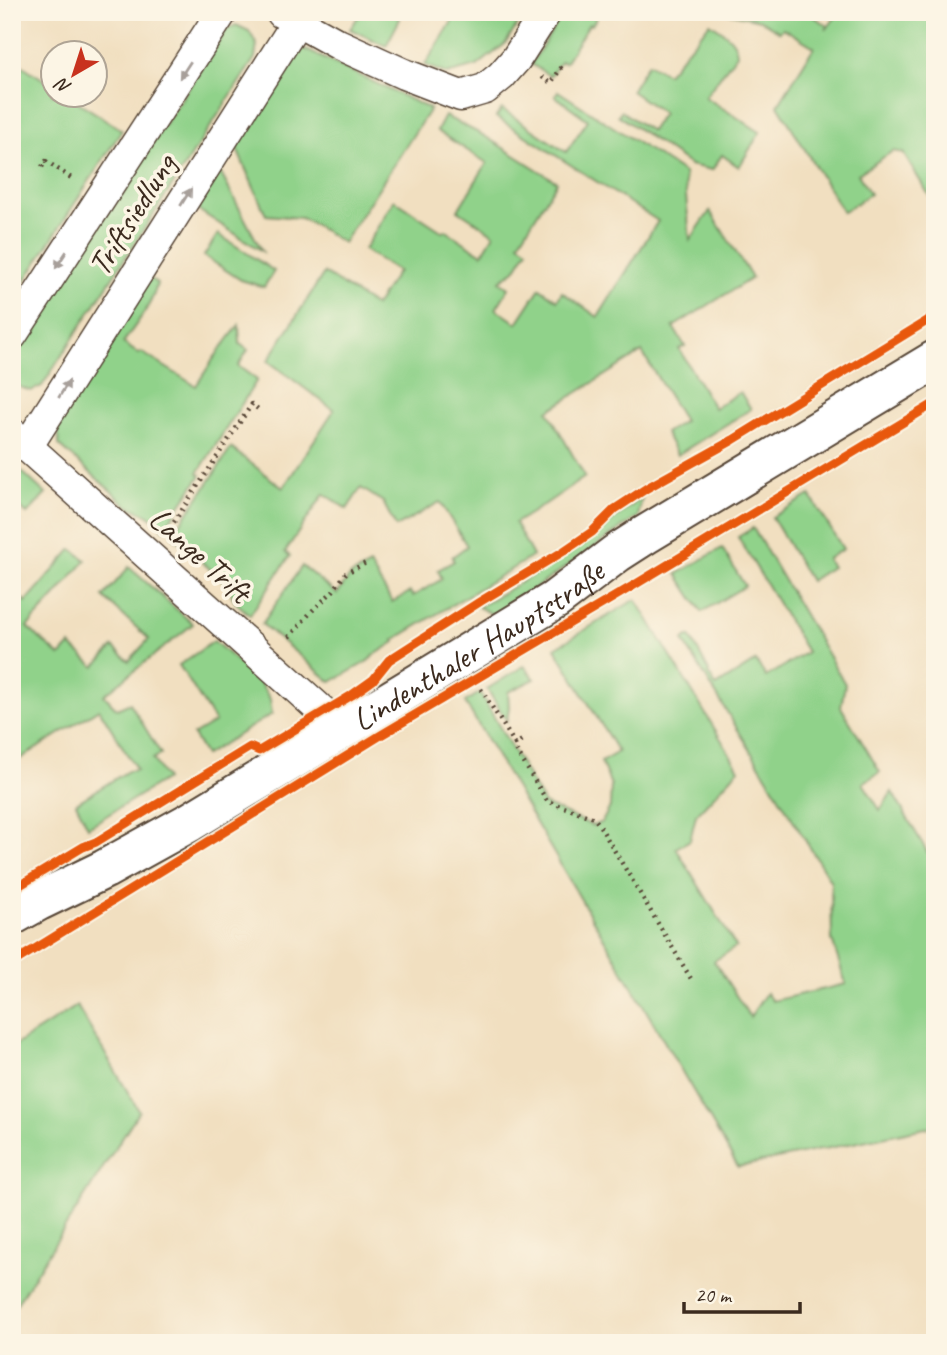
<svg xmlns="http://www.w3.org/2000/svg" width="947" height="1355" font-family="Caveat,sans-serif">
	<style>
		.green { fill: #90d28a; stroke: #667e54; stroke-width: 2 }
		.lines { fill: none; stroke-linecap: round; stroke-linejoin: round }
		.minor-casing { stroke: #564536; stroke-width: 33 }
		.tertiary-casing { stroke: #564536; stroke-width: 42 }
		.path { stroke: #564536; stroke-width: 4.5; stroke-dasharray: 2 5; stroke-linecap: butt }
		.minor { stroke: #fff; stroke-width: 30 }
		.tertiary { stroke: #fff; stroke-width: 38 }
		.cycleway-casing { stroke: #fcf5e5; stroke-width: 13 }
		.cycleway { stroke: #e8590c; stroke-width: 9 }
		.oneway { fill: #a79f9a }
		.labels { text-anchor: middle; stroke-width: 7; stroke-linejoin: round; paint-order: stroke }
		.street-label { font-size: 33px; fill: #3b2a1e; stroke: #fcf5e5 }
	</style>
	<rect width="100%" height="100%" fill="#fcf5e5"/>
	<filter id="ink" filterUnits="userSpaceOnUse"><feTurbulence type="fractalNoise" baseFrequency=".0143" numOctaves="2"/><feDisplacementMap in="SourceGraphic" scale="14" xChannelSelector="R" yChannelSelector="G"/><feConvolveMatrix kernelMatrix="1 2 1 2 8 2 1 2 1" color-interpolation-filters="sRGB"/></filter>
	<filter id="wash" filterUnits="userSpaceOnUse"><feTurbulence type="fractalNoise" baseFrequency=".00686" numOctaves="4" result="noise"/><feDisplacementMap in="SourceGraphic" scale="28" xChannelSelector="R" yChannelSelector="G"/><feGaussianBlur stdDeviation="1.57" result="paint"/><feColorMatrix in="noise" values="0 0 0 0 0 0 0 0 0 0 0 0 0 0 0 0 0 1.4 0 .05"/><feComposite in="paint" operator="in"/></filter>
	<g filter="url(#wash)">
		<rect width="100%" height="100%" fill="#f1dfc0"/>
		<g class="green">
			<polygon points="351,12 396,12 400,19 386,46 350,29 358,17"/>
			<polygon points="458,12 526,12 505,44 477,66 447,74 425,65"/>
			<polygon points="564,12 600,12 592,25 589,24 565,63 561,61 550,76 531,64"/>
			<polygon points="724,12 807,12 828,26 826,30 839,12 935,12 935,205 903,153 893,151 858,174 870,194 843,212 778,105 814,47 783,28 780,32 760,20"/>
			<path d="M710,23c13,9 26,15 27,31l-32,43 55,35 -21,35 -17,-12 -10,15 -22,-5 -72,-50 3,-4 30,20 12,-18 -32,-22 17,-28 19,11z"/>
			<polygon points="236,25 249,31 257,45 255,58 42,386 31,391 19,387 12,380 12,357 227,29"/>
			<polygon points="300,47 430,109 343,243 313,224 301,218 266,215 235,145"/>
			<polygon points="12,59 52,85 52,94 67,95 122,130 12,301"/>
			<polygon points="558,91 684,173 690,240 710,211 752,278 673,327 685,346 679,349 714,408 740,392 751,409 677,455 665,433 684,421 642,352 548,411 585,477 544,505 515,523 533,556 394,640 395,642 373,656 370,660 331,682 262,624 302,566 337,594 351,575 370,565 392,602 410,592 413,596 442,579 438,570 454,561 452,557 467,546 440,502 396,527 383,502 361,488 347,509 324,494 285,552 290,556 250,615 235,602 228,586 220,578 172,535 209,482 231,448 283,488 334,410 268,361 324,273 375,306 398,271 364,250 394,200 443,232 445,230 482,254 494,234 458,210 487,163 437,131 445,116 483,135 557,182 519,243 528,249 515,270 500,281 509,288 496,309 517,323 540,288 557,300 562,292 598,317 658,221 496,117 502,109 566,152 588,120 555,96"/>
			<polygon points="219,170 262,251 195,208"/>
			<polygon points="218,234 274,271 264,287 241,280 204,256"/>
			<path d="M149,278l8,5c-4,22 -22,42 -34,60l16,11 2,-2 55,34 18,-28 25,-33 1,19 8,6 -10,16 19,14 -59,93 3,2 -37,54 -15,-14 -21,-9 -69,-61 -1,-19z"/>
			<polygon points="18,468 46,494 27,514 12,501 12,475"/>
			<polygon points="810,495 843,549 827,559 832,567 810,581 772,517"/>
			<path d="M642,498l-4,19c-48,32 -94,67 -144,98l-16,-8c33,-19 67,-38 98,-59 23,-16 43,-34 66,-50z"/>
			<polygon points="753,528 845,684 841,707 880,772 863,783 880,810 892,792 935,865 935,1126 738,1167 465,702 480,693 544,804 593,826 602,822 610,807 611,785 601,762 618,752 555,648 636,599 739,769 696,815 690,840 676,848 736,947 714,961 750,1017 766,993 772,1001 846,984 832,940 831,882 683,640 690,636 709,671 708,673 716,686 756,661 766,677 807,652 738,537"/>
			<polygon points="722,548 745,586 702,612 677,574"/>
			<polygon points="72,549 86,560 55,597 27,627 60,656 70,645 95,667 113,647 129,661 149,639 103,597 129,567 193,624 104,695 117,709 130,703 161,754 153,759 166,779 88,827 76,803 128,771 137,770 99,709 12,764 12,591 26,602"/>
			<polygon points="214,641 258,680 270,699 272,714 205,755 193,735 215,722 179,665"/>
			<polygon points="524,666 535,679 508,692 509,707 507,721 487,689"/>
			<polygon points="77,1006 139,1111 12,1311 12,1142 17,1139 12,1130 12,1047"/>
		</g>
	</g>
	<g filter="url(#ink)">
		<g class="lines">
			<g class="minor-casing">
				<g id="minor">
					<polyline points="282,13 338,44 404,74 461,96 485,89 501,76 516,59 546,12"/>
					<polyline points="12,335 222,12"/>
					<polyline points="13,434 323,712 337,732"/>
					<polyline points="27,447 297,22"/>
				</g>
			</g>
			<g class="tertiary-casing">
				<g id="tertiary">
					<path id="s1" d="M12,916l27,-15 66,-32 85,-47 365,-222 62,-47 28,-18 290,-175"/>
				</g>
			</g>
			<g class="path">
				<polyline points="542,77 551,83 561,68 564,71"/>
				<polyline points="42,167 46,161 74,180"/>
				<polyline points="170,528 252,404 258,409"/>
				<polyline points="289,637 313,610 333,591 346,573 368,562"/>
				<polyline points="481,689 515,744 522,740"/>
				<polyline points="515,744 516,750 547,801 594,818 598,823 693,982"/>
			</g>
			<use href="#minor" class="minor"/>
			<use href="#tertiary" class="tertiary"/>
			<g class="cycleway-casing">
				<g id="cycleway">
					<polyline points="12,890 83,847 96,842 250,747 259,751 352,695 373,680 389,660 481,601 564,551 592,532 615,509 647,488 733,440 935,316"/>
					<polyline points="12,963 381,735 636,584 935,403"/>
				</g>
			</g>
			<use href="#cycleway" class="cycleway"/>
		</g>
		<defs><path id="oneway-solid" d="M-6-.8H1V-3.2L6.5 0L1 3.2V.8H-6Z" transform="scale(1.75)"/></defs>
		<g class="oneway">
			<use href="#oneway-solid" transform="translate(185 70) rotate(123)"/>
			<use href="#oneway-solid" transform="translate(186 197) rotate(-58)"/>
			<use href="#oneway-solid" transform="translate(61 260) rotate(123)"/>
			<use href="#oneway-solid" transform="translate(64 389) rotate(-58)"/>
		</g>
	</g>
	<g class="labels">
		<g class="street-label">
			<text transform="translate(131 214) rotate(-58)" y="12">Triftsiedlung</text>
			<text transform="translate(201 554) rotate(42)" y="12">Lange Trift</text>
			<text dy="12" stroke="none"><textPath href="#s1" startOffset="539">Lindenthaler Hauptstraße</textPath></text>
		</g>
	</g>
	<rect width="947" height="1355" fill="none" stroke="#fcf5e5" stroke-width="42"/>
	<g transform="translate(74 74) rotate(219)"><circle r="33" fill="#fcf5e5" stroke="#afa495" stroke-width="2"/>
	<path d="M0-5L12 26L0 18L-12 26Z" fill="#c8321e"/>
	<text y="-10" font-size="19" font-weight="bold" text-anchor="middle" fill="#3b2a1e">N</text>
	</g>
	<path d="M684 1302v10h116v-10" fill="none" stroke="#3b2a1e" stroke-width="3.5"/>
	<text x="695" y="1302" font-size="21" fill="#3b2a1e" stroke="#fcf5e5" stroke-width="5" paint-order="stroke">20 m</text>
</svg>
